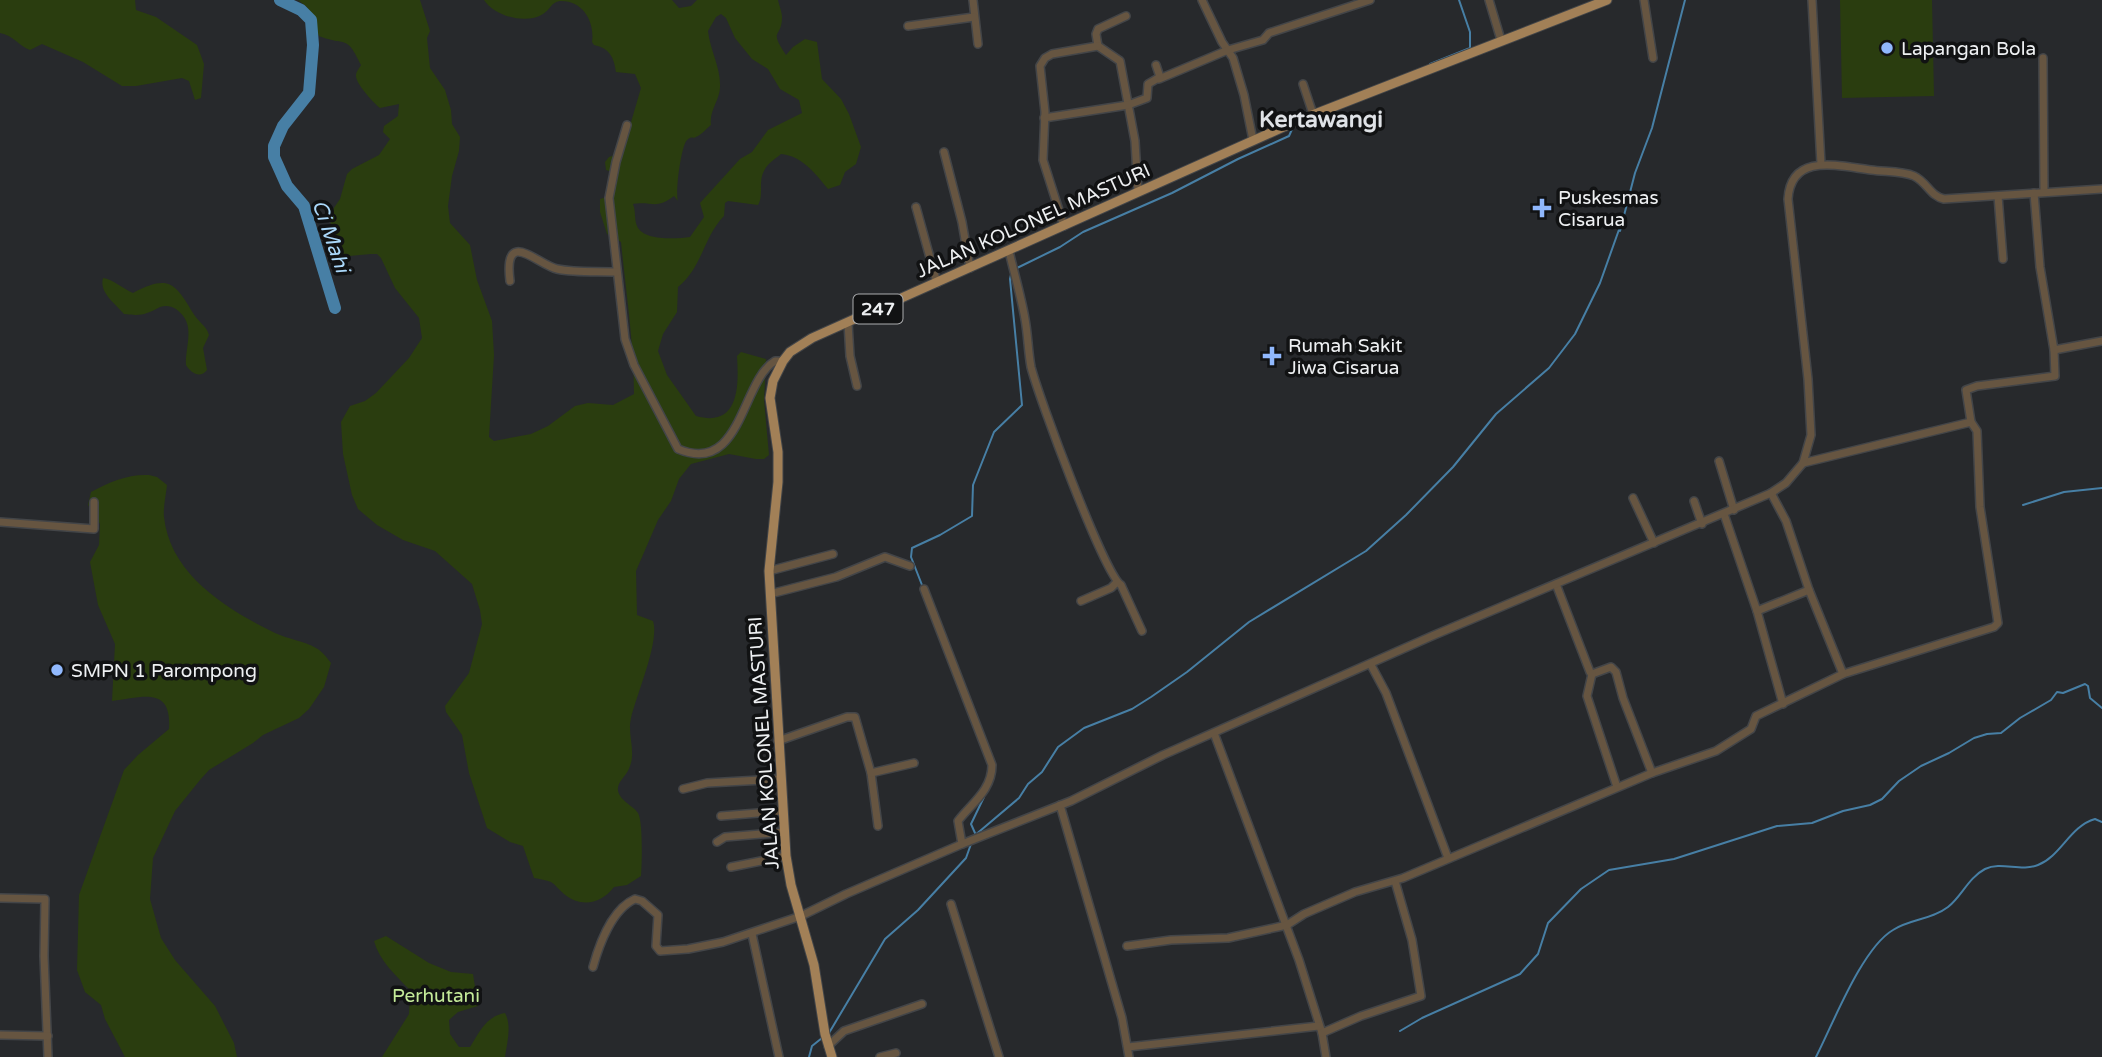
<svg xmlns="http://www.w3.org/2000/svg" width="2102" height="1057" font-family="'Varela Round',sans-serif">
	<style>
		.green { fill: #2a3d0f; fill-rule: evenodd }
		.lines { fill: none; stroke-linecap: round; stroke-linejoin: round }
		.stream { stroke: #477fa5; stroke-width: 2 }
		.river { stroke: #477fa5; stroke-width: 12 }
		.minor-casing { stroke: #434548; stroke-width: 10 }
		.major-casing { stroke: #434548; stroke-width: 11 }
		.minor { stroke: #665541; stroke-width: 7 }
		.major { stroke: #a28057; stroke-width: 9 }
		.poi-dot { fill: #90b8fd; stroke: #111213; stroke-width: 2.5 }
		.labels { text-anchor: middle; stroke-width: 7; stroke-linejoin: round; paint-order: stroke }
		.shield { fill: #111213; stroke: #acadaf; stroke-width: 2 }
		.shield-label { font-size: 18px; font-weight: bold; fill: #eef0f2 }
		.poi-label { font-size: 19px; fill: #eef0f2; stroke: #111213; text-anchor: start }
		.street-label { font-size: 19px; fill: #eef0f2; stroke: #111213 }
		.park-label { font-size: 19px; fill: #c4ea99; stroke: #111213 }
		.water-label { font-size: 21px; font-style: italic; fill: #aad8fa; stroke: #111213 }
		.quarter-label { font-size: 23px; font-weight: bold; fill: #dfe2e6; stroke: #111213 }
	</style>
	<rect width="100%" height="100%" fill="#27292c"/>
	<g class="green">
		<path d="M0,0h135l1,10 20,7 41,28 7,19 -3,34 -6,2 -6,-19 -7,-3 -46,8h-14l-39,-24 -41,-18 -12,6c-11,-4 -17,-15 -30,-17z"/>
		<path d="M298,0h122l10,31 -3,7 3,30 15,22 6,20 1,14 8,13 -1,14 -7,25 -4,30 2,17 20,22 7,35 15,41 2,34 -5,82 5,4 37,-7 17,-8 27,-20 13,-3 25,2 21,-11c0,-51 -8,-101 -13,-152l-14,-8 -7,-22v-13l13,-4c4,-11 5,-22 -7,-25l-1,-8 4,-5 13,-4 19,-65 -6,-14 -19,-2c-2,-14 -6,-24 -22,-27l-2,-3c3,-20 -9,-42 -32,-41 -9,1 -10,9 -17,13 -17,11 -49,2 -59,-14h188l7,8 12,-2 6,-6h81c1,5 4,12 4,17 0,22 -14,11 4,38l7,-8 12,-8 12,3 5,37 19,20 8,15 12,33 -5,17 -11,8 -5,13 -12,4c-13,-16 -26,-33 -47,-35 -6,5 -14,10 -17,17 -6,11 0,24 -6,34l-30,-4 -3,2 -1,13c-20,20 -22,52 -46,71l-1,25 -14,22 -5,17 9,24 29,41c43,12 43,-29 41,-60l4,-4 25,7 -2,41 5,55 -5,4h-8l-27,-5 -38,10 -12,15 -8,22 -13,19 -22,51 1,44 16,6c7,20 -17,75 -22,97 -4,16 5,32 -1,48 -2,7 -8,12 -11,18 -6,14 14,21 19,29 5,8 4,51 3,63l-14,9 -13,2c-13,17 -33,21 -50,7 -5,-4 -8,-9 -13,-12 -5,-2 -11,-3 -17,-4l-11,-32 -13,-4 -23,-14 -18,-55 -7,-38 -16,-23 -1,-6 24,-33 13,-49 -2,-14 -8,-26 -37,-33 -32,-11 -26,-15 -19,-16 -6,-14 -9,-41 -2,-32 9,-16 15,-5 11,-8 33,-35 13,-20 -3,-20 -24,-30 -14,-30 -4,-4h-6l-22,2 -7,-2 -7,-10 -6,-29 11,-16 7,-25 5,-5 27,-14 11,-16 -7,-7 1,-6 14,-10 1,-12 -19,4c-6,-5 -25,-25 -24,-33 0,-3 4,-8 5,-10 -15,-32 -15,-18 -42,-29l-12,-29zM721,14l5,4 9,20 17,21 16,10 12,20 19,11 3,13 -34,17 -16,22 -12,7 -40,44 4,14 -14,20c-14,2 -47,4 -53,-11 -3,-7 -1,-15 -4,-22 20,-3 23,6 41,-8l4,5c-3,-8 3,-55 9,-61 6,-5 4,0 11,-4 4,-2 9,-8 13,-11 -2,-15 9,-25 9,-38 1,-19 -10,-37 -12,-56l8,-14z"/>
		<polygon points="1840,0 1932,0 1934,96 1842,98"/>
		<path d="M103,278c10,1 20,11 30,15 36,-19 42,-10 60,20 5,9 13,12 16,22l-6,13 4,22c-7,9 -16,3 -21,-5 -1,-20 11,-41 -10,-56 -5,-3 -10,-4 -16,-2 -15,8 -19,9 -36,7 -9,-11 -25,-21 -21,-36z"/>
		<path d="M149,475l8,2 10,8c-1,10 -4,22 -3,32 6,58 64,93 111,116 13,6 29,8 41,15 6,3 11,10 15,15l-7,24 -15,22 -10,9 -36,17 -10,8 -44,27 -9,10 -25,31 -22,47 -3,41 11,39 14,22 40,46 19,37 3,14h-112l-20,-38 -4,-14 -16,-13 -8,-22 2,-75 45,-125 14,-15 31,-26c3,-43 -26,-32 -57,-28l3,-57 -17,-39 -8,-43 9,-17 1,-21 -12,-19 3,-13c18,-10 37,-18 58,-17z"/>
		<path d="M386,936l43,27 22,9 22,2 5,32 -20,6 -9,8 1,14 9,13h11c9,-14 16,-31 35,-34 7,13 2,30 0,44h-123l27,-43 1,-24c-14,-14 -31,-30 -36,-49z"/>
	</g>
	<g class="lines">
		<g class="stream">
			<polyline points="1430,64 1470,48 1470,32 1459,0"/>
			<polyline points="1017,268 1060,247 1083,232 1172,193 1238,159 1289,136 1293,127"/>
			<polyline points="2023,505 2064,492 2102,488"/>
			<polyline points="922,585 911,557 912,548 940,535 972,516 973,485 994,432 1022,405 1010,279 1012,270"/>
			<polyline points="975,833 971,824 984,797"/>
			<polyline points="974,836 1019,798 1028,784 1042,772 1058,747 1084,728 1132,709 1151,697 1187,672 1249,622 1366,551 1406,515 1453,467 1496,414 1549,368 1575,334 1600,283 1621,224 1620,231 1635,173 1652,128 1685,0"/>
			<polyline points="1400,1031 1422,1018 1520,974 1538,954 1548,923 1581,889 1609,870 1674,859 1777,826 1812,823 1843,811 1870,805 1882,799 1899,781 1921,766 1949,753 1974,738 1987,734 2001,733 2020,718 2051,700 2057,692 2063,693 2085,684 2088,686 2090,698 2102,708"/>
			<polyline points="829,1033 885,939 918,910 966,858 971,844"/>
			<polyline points="809,1057 812,1046 822,1038"/>
			<path d="M1816,1057c17,-33 46,-109 77,-127 17,-11 38,-10 55,-23 14,-11 20,-29 37,-38 16,-8 36,3 53,-4 23,-9 32,-39 57,-46l7,3"/>
		</g>
		<polyline class="river" points="280,0 301,10 311,20 313,45 309,93 283,126 274,146 274,157 287,186 304,206 335,308"/>
		<g class="minor-casing">
			<g id="minor">
				<polyline points="973,0 978,44"/>
				<polyline points="1202,0 1222,42 1233,58 1244,95 1253,140"/>
				<polyline points="1489,0 1501,40"/>
				<polyline points="1644,0 1653,58"/>
				<polyline points="1812,0 1821,164"/>
				<polyline points="908,26 974,17"/>
				<polyline points="1098,46 1120,61 1135,141 1138,192"/>
				<polyline points="1098,46 1096,34 1098,29 1126,16"/>
				<polyline points="2043,58 2044,192"/>
				<polyline points="1159,79 1228,50 1263,40 1269,33 1370,0"/>
				<polyline points="1303,84 1313,114"/>
				<polyline points="1044,118 1128,105 1147,98 1148,84 1160,77 1156,65"/>
				<path d="M627,125l-11,37 -7,36 16,141 9,26 44,84c64,27 63,-68 97,-88h8"/>
				<polyline points="944,152 962,222 970,268"/>
				<polyline points="2034,193 2040,267 2054,350 2102,341"/>
				<polyline points="1998,196 2003,259"/>
				<polyline points="916,207 937,283"/>
				<polyline points="1064,226 1043,160 1045,112 1040,66 1045,58 1052,54 1098,46"/>
				<path d="M1009,251c5,22 12,45 16,68 3,16 3,32 6,48 7,28 73,207 90,218l21,46"/>
				<path d="M510,281c-7,-55 28,-16 47,-12 19,4 41,2 60,3"/>
				<polyline points="848,323 850,356 857,386"/>
				<polyline points="1971,422 1966,390 1977,386 2055,376 2054,350"/>
				<polyline points="1719,461 1734,510"/>
				<polyline points="1803,463 1971,422 1977,431 1980,507 1998,623 1994,627 1843,674"/>
				<polyline points="1633,498 1654,543"/>
				<polyline points="1694,501 1702,524"/>
				<polyline points="1724,514 1757,611 1783,704"/>
				<polyline points="0,522 94,529 94,502"/>
				<polyline points="769,571 833,554"/>
				<polyline points="1556,584 1590,672 1592,674 1611,667 1616,672 1623,698 1652,773"/>
				<path d="M924,589l68,176c0,25 -20,38 -34,56l4,23"/>
				<polyline points="770,594 836,577 885,557 910,566"/>
				<polyline points="1081,601 1111,588 1117,582"/>
				<polyline points="1757,611 1809,590"/>
				<polyline points="1371,665 1386,693 1448,858"/>
				<polyline points="1592,674 1587,696 1617,787"/>
				<polyline points="1214,733 1299,960 1322,1033 1326,1057"/>
				<polyline points="778,741 847,717 855,717 871,773 878,826"/>
				<polyline points="871,773 914,763"/>
				<polyline points="683,789 707,783 780,779"/>
				<polyline points="1060,805 1122,1018 1129,1057"/>
				<polyline points="721,816 782,811"/>
				<polyline points="717,842 725,837 784,832"/>
				<polyline points="731,867 786,856"/>
				<polyline points="0,898 45,899 44,956 48,1057"/>
				<polyline points="951,904 999,1057"/>
				<polyline points="752,934 779,1057"/>
				<polyline points="1127,946 1171,940 1228,938 1287,925 1304,914 1355,892 1403,878 1652,773 1716,751 1751,729 1756,716 1843,674 1809,590 1786,521 1771,493"/>
				<path d="M593,967c6,-22 19,-58 42,-68l7,2 16,14 -2,31 4,5 28,-2 35,-7 78,-26 45,-22 116,-50 109,-43 92,-46 269,-119 339,-143 15,-10 17,-20 8,-28 -3,-56 -20,-180c3,-47 51,-33 83,-29 14,2 31,1 43,6 13,6 16,20 30,23l158,-10"/>
				<polyline points="1322,1033 1361,1016 1421,996 1412,940 1395,881"/>
				<polyline points="0,1035 48,1036"/>
				<polyline points="828,1046 844,1031 922,1004"/>
				<polyline points="1128,1047 1319,1026"/>
				<polyline points="880,1057 896,1053"/>
			</g>
		</g>
		<g class="major-casing">
			<polyline id="major" points="832,1057 825,1034 814,965 791,885 786,856 769,571 778,482 778,452 770,398 773,381 783,361 790,352 812,338 1297,121 1607,0"/>
		</g>
		<use href="#minor" class="minor"/>
		<use href="#major" class="major"/>
	</g>
	<g class="poi-dot">
		<circle cx="1887" cy="48" r="7"/>
		<path d="M1538.5 197.5h7v7h7v7h-7v7h-7v-7h-7v-7h7z"/>
		<path d="M1268.5 345.5h7v7h7v7h-7v7h-7v-7h-7v-7h7z"/>
		<circle cx="57" cy="670" r="7"/>
	</g>
	<g class="labels">
		<rect class="shield" x="853.5" y="294.5" width="49" height="29" rx="5"/>
		<g class="shield-label">
			<text x="878" y="315">247</text>
		</g>
		<g class="poi-label">
			<text x="1901" y="55">Lapangan Bola</text>
			<text x="1558" y="204">Puskesmas<tspan x="1558" dy="22">Cisarua</tspan></text>
			<text x="1288" y="352">Rumah Sakit<tspan x="1288" dy="22">Jiwa Cisarua</tspan></text>
			<text x="71" y="677">SMPN 1 Parompong</text>
		</g>
		<g class="street-label">
			<text transform="translate(1033 220) rotate(-24)" y="7">JALAN KOLONEL MASTURI</text>
			<text transform="translate(763 743) rotate(-94)" y="7">JALAN KOLONEL MASTURI</text>
		</g>
		<g class="park-label">
			<text x="436" y="1002">Perhutani</text>
		</g>
		<g class="water-label">
			<text transform="translate(331 236) rotate(71)" y="7">Ci Mahi</text>
		</g>
		<g class="quarter-label">
			<text x="1321" y="127">Kertawangi</text>
		</g>
	</g>
</svg>
